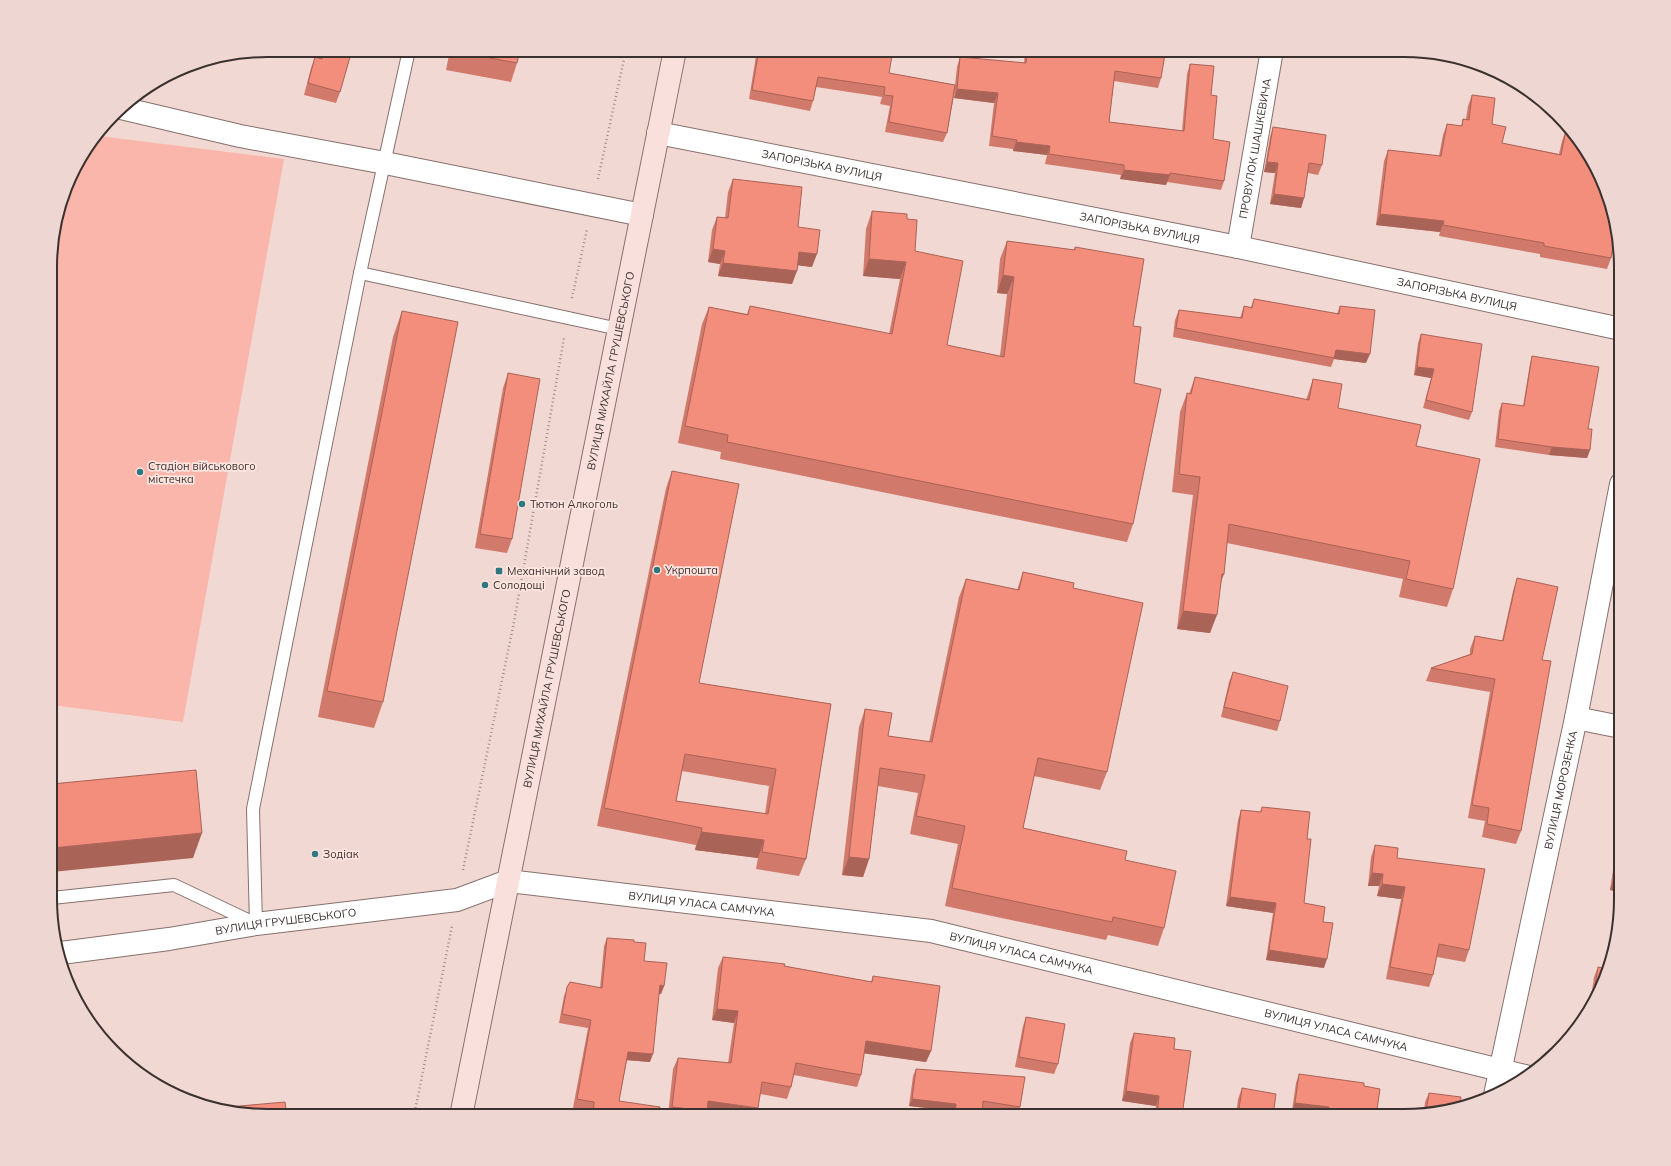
<svg xmlns="http://www.w3.org/2000/svg" width="1671" height="1166" font-family="Mulish,sans-serif">
	<style>
		.garden { fill: #fab6aa }
		.lines { fill: none; stroke-linecap: round; stroke-linejoin: round }
		.lane-casing { stroke: #87716d; stroke-width: 14 }
		.street-casing { stroke: #87716d; stroke-width: 24 }
		.secondary-casing { stroke: #87716d; stroke-width: 24 }
		.path { stroke: #9e8c88; stroke-width: 2.5; stroke-dasharray: 1 3; stroke-linecap: butt }
		.lane { stroke: #fff; stroke-width: 12 }
		.street { stroke: #fff; stroke-width: 22 }
		.secondary { stroke: #fae0dc; stroke-width: 22 }
		.wall { fill: #d1796b; fill-rule: evenodd }
		.shaded-wall { fill: #aa6357 }
		.building { fill: #f38d7c; stroke: #aa6357; fill-rule: evenodd }
		.poi-dot { fill: #307881; stroke: #fee5e0; stroke-width: 1.5 }
		.labels { text-anchor: middle; stroke-width: 3.5; stroke-linejoin: round; paint-order: stroke }
		.street-label { font-size: 11px; fill: #3b312f; stroke: #fee5e0 }
		.poi-label { font-size: 11px; fill: #3b312f; stroke: #fee5e0; text-anchor: start }
		.rim { fill: none; stroke: #3b312f; stroke-width: 2 }
	</style>
	<rect width="100%" height="100%" fill="#f1d8d3"/>
	<polygon class="garden" points="99,136 284,159 183,722 52,705 52,239 73,171"/>
	<g class="lines">
		<g class="lane-casing">
			<g id="lane">
				<polyline points="360,273 619,329"/>
				<polyline points="52,898 174,885 256,924 253,809 360,273 409,50"/>
			</g>
		</g>
		<g class="street-casing">
			<g id="street">
				<polyline points="121,108 240,136 385,163 642,215"/>
				<path id="s1" d="M658,133l580,114 383,82"/>
				<path id="s2" d="M1238,247l34,-197"/>
				<polyline points="1576,718 1621,727"/>
				<path id="s3" d="M61,953l108,-14 87,-15 201,-24 51,-19 423,50 594,145"/>
				<path id="s4" d="M1495,1095l81,-377 45,-234"/>
			</g>
		</g>
		<g class="secondary-casing">
			<g id="secondary">
				<path id="s5" d="M461,1116l214,-1066"/>
			</g>
		</g>
		<g class="path">
			<polyline points="598,179 626,50"/>
			<polyline points="572,298 587,229"/>
			<polyline points="463,870 514,622 564,338"/>
			<polyline points="414,1116 452,926"/>
		</g>
		<use href="#lane" class="lane"/>
		<use href="#street" class="street"/>
		<use href="#secondary" class="secondary"/>
	</g>
	<g class="wall">
		<polygon points="323,50 352,50 340,92 336,103 304,95 311,68 315,57 321,58"/>
		<polygon points="450,50 520,50 517,63 511,82 446,70"/>
		<polygon points="757,50 893,50 889,73 955,85 957,67 960,57 1024,63 1025,50 1135,50 1161,78 1158,88 1114,81 1109,122 1182,131 1187,74 1190,64 1211,95 1213,139 1224,181 1221,190 1167,182 1166,185 1120,179 1121,175 1045,164 1047,155 1013,151 1013,149 989,146 994,103 954,98 955,90 947,133 943,142 885,132 890,106 880,104 882,97 816,87 813,101 810,111 749,99"/>
		<polygon points="1472,95 1492,124 1502,143 1559,154 1562,141 1566,130 1570,131 1570,128 1598,171 1611,258 1607,269 1540,257 1540,254 1439,236 1440,232 1376,225 1384,161 1388,150 1439,156 1443,135 1447,124 1461,126 1463,119 1466,119 1468,106"/>
		<polygon points="1273,127 1322,165 1318,175 1308,173 1304,198 1301,208 1270,204 1275,173 1264,172 1270,137"/>
		<polygon points="733,179 812,267 798,265 792,284 718,276 720,264 708,262 712,230 717,217 725,218 728,192"/>
		<polygon points="872,211 907,219 915,251 947,345 1000,356 1007,294 997,293 1000,259 1007,241 1074,250 1075,247 1133,326 1134,383 1133,524 1127,542 720,459 721,452 678,443 702,324 709,307 747,314 750,306 889,334 900,279 863,276 866,229"/>
		<polygon points="1254,299 1337,314 1340,306 1366,363 1334,359 1331,367 1173,337 1175,320 1179,310 1240,318 1244,306 1251,307"/>
		<polygon points="402,311 383,702 374,728 318,717 393,337"/>
		<polygon points="1421,334 1472,412 1469,420 1423,408 1431,378 1414,375 1418,343"/>
		<polygon points="1532,356 1588,429 1590,450 1587,458 1549,455 1495,447 1499,411 1502,403 1523,406 1530,364"/>
		<polygon points="508,373 512,539 507,553 475,548 503,388"/>
		<polygon points="1195,377 1306,400 1313,379 1338,408 1416,446 1453,589 1447,607 1399,597 1403,579 1227,543 1221,583 1210,633 1177,629 1193,495 1172,492 1180,412 1187,393 1189,394"/>
		<path d="M672,471l27,212 132,21 -25,155 -7,17 -43,-7 2,-11 -63,-8 1,-5 -99,-19 69,-338zM682,771l87,15 -4,28 -89,-13z"/>
		<polygon points="1023,572 1073,588 1107,772 1100,790 1034,776 1023,828 1125,860 1164,928 1158,946 1108,935 1106,940 945,906 958,844 910,834 918,793 878,786 869,859 863,877 842,875 859,727 865,709 888,736 929,742 959,597 966,579 1017,590"/>
		<polygon points="1517,578 1542,660 1521,831 1516,844 1482,837 1485,821 1468,818 1490,692 1426,681 1431,668 1470,654 1470,649 1475,636 1502,641 1513,591"/>
		<polygon points="1233,672 1280,721 1277,731 1221,717 1229,682"/>
		<polygon points="1262,807 1307,839 1304,903 1323,922 1324,968 1266,960 1273,913 1226,906 1238,820 1241,810 1260,812"/>
		<polygon points="1621,831 1621,913 1614,927 1619,892 1610,890 1618,837"/>
		<polygon points="1375,845 1397,858 1469,950 1465,962 1437,957 1433,975 1429,987 1386,979 1401,899 1377,896 1379,886 1368,886 1371,857"/>
		<polygon points="607,938 634,942 644,961 664,986 661,994 659,994 650,1062 627,1060 619,1101 659,1116 591,1116 591,1111 573,1108 588,1028 559,1023 564,996 570,982 600,988 604,946"/>
		<polygon points="723,957 784,966 871,982 873,976 931,1051 926,1062 864,1053 861,1075 857,1087 794,1075 791,1087 787,1099 760,1094 706,1113 705,1116 668,1116 673,1069 678,1058 728,1063 734,1023 712,1020 718,968"/>
		<polygon points="1598,967 1609,969 1590,1005 1594,977"/>
		<polygon points="1026,1017 1058,1064 1054,1074 1015,1067 1023,1026"/>
		<polygon points="1134,1033 1174,1049 1182,1116 1154,1116 1156,1106 1122,1101 1130,1043"/>
		<polygon points="916,1069 1020,1107 1017,1115 983,1108 982,1116 953,1116 954,1111 909,1106 913,1076"/>
		<polygon points="1299,1074 1364,1086 1376,1116 1326,1116 1326,1115 1292,1111 1296,1083"/>
		<polygon points="1242,1088 1273,1116 1236,1116 1238,1099"/>
		<polygon points="1429,1093 1460,1107 1460,1109 1424,1113 1425,1102"/>
	</g>
	<g class="shaded-wall">
		<polygon points="957,89 998,93 994,103 954,98"/>
		<polygon points="1016,142 1050,146 1047,155 1013,151"/>
		<polygon points="1267,162 1278,163 1275,173 1264,172"/>
		<polygon points="1124,170 1170,175 1166,185 1120,179"/>
		<polygon points="1274,194 1304,198 1301,208 1270,204"/>
		<polygon points="1380,214 1444,221 1440,232 1376,225"/>
		<polygon points="713,249 725,251 720,264 708,262"/>
		<polygon points="799,252 817,254 812,267 795,265"/>
		<polygon points="869,259 906,262 900,279 863,276"/>
		<polygon points="723,263 797,271 792,284 718,276"/>
		<polygon points="1003,275 1014,277 1007,294 997,293"/>
		<polygon points="1336,350 1370,354 1366,363 1334,359"/>
		<polygon points="1417,367 1434,369 1431,378 1414,375"/>
		<polygon points="1552,447 1590,450 1587,458 1549,455"/>
		<polygon points="1222,574 1224,574 1217,592"/>
		<polygon points="1183,611 1217,615 1210,633 1177,629"/>
		<polygon points="701,832 764,840 758,858 695,850"/>
		<polygon points="202,833 193,858 52,872 52,848"/>
		<polygon points="849,857 869,859 863,877 842,875"/>
		<polygon points="1372,873 1383,874 1379,886 1368,886"/>
		<polygon points="1613,881 1621,882 1621,887 1619,892 1610,890"/>
		<polygon points="1382,884 1405,887 1401,899 1377,896"/>
		<polygon points="1230,897 1276,903 1273,913 1226,906"/>
		<polygon points="1618,918 1619,918 1618,928 1614,927"/>
		<polygon points="1269,950 1327,959 1324,968 1266,960"/>
		<polygon points="660,985 664,986 661,994 656,994"/>
		<polygon points="717,1009 738,1011 734,1023 712,1020"/>
		<polygon points="866,1041 931,1051 926,1062 861,1053"/>
		<polygon points="628,1052 653,1054 650,1062 625,1060"/>
		<polygon points="1126,1091 1159,1096 1156,1106 1122,1101"/>
		<polygon points="912,1099 956,1104 954,1111 909,1106"/>
		<polygon points="708,1101 758,1108 756,1116 729,1116 706,1113 705,1116 669,1116 672,1107"/>
		<polygon points="1295,1103 1329,1107 1326,1115 1292,1111"/>
	</g>
	<g class="building">
		<polygon points="324,50 352,50 340,92 308,83 315,57 322,59"/>
		<polygon points="453,50 520,50 517,63 453,51"/>
		<polygon points="759,50 893,50 889,73 955,85 947,133 889,122 893,96 884,95 885,87 818,77 813,101 752,90"/>
		<polygon points="1027,50 1135,50 1165,54 1161,78 1115,71 1109,122 1184,131 1190,64 1214,66 1211,95 1217,96 1213,139 1230,142 1224,181 1170,173 1170,175 1124,170 1124,165 1049,154 1050,146 1016,142 1017,140 992,136 998,93 957,89 960,57 1026,63"/>
		<polygon points="1472,95 1495,98 1492,124 1506,127 1502,143 1561,155 1566,130 1572,131 1598,171 1615,234 1611,258 1544,246 1544,243 1443,225 1444,221 1380,214 1388,150 1441,156 1447,124 1462,126 1463,119 1469,120"/>
		<polygon points="1273,127 1326,135 1322,165 1309,163 1304,198 1274,194 1278,163 1267,162"/>
		<polygon points="733,179 802,187 798,227 820,230 817,254 799,252 797,271 723,263 725,251 713,249 717,217 728,218"/>
		<polygon points="872,211 907,214 907,219 917,220 915,251 963,261 947,345 1004,357 1014,277 1003,275 1007,241 1075,250 1075,247 1144,259 1133,326 1141,327 1134,383 1161,389 1133,524 727,442 728,435 685,426 709,307 748,315 750,306 892,334 906,262 869,259"/>
		<polygon points="1254,299 1339,314 1340,306 1375,310 1370,354 1336,350 1334,358 1176,328 1179,310 1242,318 1244,306 1252,308"/>
		<polygon points="402,311 458,322 383,702 327,691"/>
		<polygon points="1421,334 1482,344 1472,412 1426,400 1434,369 1417,367"/>
		<polygon points="1532,356 1599,367 1588,429 1592,429 1590,450 1552,447 1498,439 1502,403 1524,406"/>
		<polygon points="508,373 540,379 512,539 480,534"/>
		<polygon points="1195,377 1309,400 1313,379 1342,384 1338,408 1421,425 1416,446 1480,459 1453,589 1406,579 1410,561 1229,524 1224,574 1222,574 1217,615 1183,611 1200,477 1179,474 1187,393 1191,394"/>
		<path d="M672,471l67,13 -40,199 132,21 -25,155 -44,-7 2,-12 -63,-8 1,-4 -98,-20zM685,754l91,15 -8,45 -92,-13z"/>
		<polygon points="1023,572 1074,583 1073,588 1143,603 1107,772 1038,758 1023,828 1127,851 1125,860 1176,871 1164,928 1113,917 1112,922 952,888 965,826 916,816 925,775 880,768 869,859 849,857 865,709 892,713 888,736 932,742 966,579 1019,590"/>
		<polygon points="1517,578 1558,587 1542,660 1551,661 1521,831 1487,824 1489,808 1472,805 1495,679 1431,668 1472,654 1475,636 1503,641"/>
		<polygon points="1233,672 1288,686 1280,721 1224,707"/>
		<polygon points="196,770 202,833 52,848 52,784"/>
		<polygon points="1262,807 1310,812 1307,839 1311,839 1304,903 1325,907 1323,922 1333,923 1327,959 1269,950 1276,903 1230,897 1241,810 1261,812"/>
		<polygon points="1621,834 1621,882 1613,881"/>
		<polygon points="1375,845 1398,848 1397,858 1485,869 1469,950 1439,944 1433,975 1390,967 1405,887 1382,884 1383,874 1372,873"/>
		<polygon points="1621,896 1621,913 1619,918 1618,918"/>
		<polygon points="607,938 634,940 634,942 646,943 644,961 667,963 664,986 660,985 653,1054 628,1052 619,1101 660,1107 659,1116 593,1116 594,1102 577,1099 591,1020 562,1014 567,987 570,982 602,988"/>
		<polygon points="723,957 785,964 784,966 872,982 873,976 940,986 931,1051 866,1041 861,1075 796,1063 791,1087 762,1082 758,1108 708,1101 707,1111 672,1107 678,1058 731,1063 738,1011 717,1009"/>
		<polygon points="1598,967 1609,969 1593,1000"/>
		<polygon points="1026,1017 1065,1024 1058,1064 1019,1057"/>
		<polygon points="1134,1033 1175,1038 1174,1049 1191,1051 1182,1116 1157,1116 1159,1096 1126,1091"/>
		<polygon points="916,1069 1025,1077 1020,1107 983,1101 982,1116 955,1116 956,1104 912,1099"/>
		<polygon points="1299,1074 1364,1083 1364,1086 1380,1089 1376,1116 1328,1116 1329,1107 1295,1103"/>
		<polygon points="1242,1088 1276,1094 1273,1116 1238,1116"/>
		<polygon points="1429,1093 1461,1097 1460,1107 1463,1107 1460,1109 1426,1113"/>
		<polygon points="285,1102 287,1116 253,1116 217,1108"/>
	</g>
	<g class="poi-dot">
		<circle cx="140" cy="472" r="4"/>
		<circle cx="522" cy="504" r="4"/>
		<circle cx="657" cy="570" r="4"/>
		<rect x="495" y="567" width="8" height="8" rx="2"/>
		<circle cx="485" cy="585" r="4"/>
		<circle cx="315" cy="854" r="4"/>
	</g>
	<g class="labels">
		<g class="street-label">
			<text dy="4" stroke="none"><textPath href="#s2" startOffset="100">ПРОВУЛОК ШАШКЕВИЧА</textPath></text>
			<text dy="4" stroke="none"><textPath href="#s1" startOffset="167">ЗАПОРІЗЬКА ВУЛИЦЯ</textPath></text>
			<text dy="4" stroke="none"><textPath href="#s1" startOffset="491">ЗАПОРІЗЬКА ВУЛИЦЯ</textPath></text>
			<text dy="4" stroke="none"><textPath href="#s1" startOffset="815">ЗАПОРІЗЬКА ВУЛИЦЯ</textPath></text>
			<text dy="4" stroke="none"><textPath href="#s5" startOffset="760">ВУЛИЦЯ МИХАЙЛА ГРУШЕВСЬКОГО</textPath></text>
			<text dy="4" stroke="none"><textPath href="#s5" startOffset="436">ВУЛИЦЯ МИХАЙЛА ГРУШЕВСЬКОГО</textPath></text>
			<text dy="4" stroke="none"><textPath href="#s4" startOffset="312">ВУЛИЦЯ МОРОЗЕНКА</textPath></text>
			<text dy="4" stroke="none"><textPath href="#s3" startOffset="649">ВУЛИЦЯ УЛАСА САМЧУКА</textPath></text>
			<text dy="4" stroke="none"><textPath href="#s3" startOffset="227">ВУЛИЦЯ ГРУШЕВСЬКОГО</textPath></text>
			<text dy="4" stroke="none"><textPath href="#s3" startOffset="973">ВУЛИЦЯ УЛАСА САМЧУКА</textPath></text>
			<text dy="4" stroke="none"><textPath href="#s3" startOffset="1297">ВУЛИЦЯ УЛАСА САМЧУКА</textPath></text>
		</g>
		<g class="poi-label">
			<text x="148" y="470">Стадіон військового<tspan x="148" dy="13">містечка</tspan></text>
			<text x="530" y="508">Тютюн Алкоголь</text>
			<text x="665" y="574">Укрпошта</text>
			<text x="507" y="575">Механічний завод</text>
			<text x="493" y="589">Солодощі</text>
			<text x="323" y="858">Зодіак</text>
		</g>
	</g>
	<path d="M0 0H1671V1166H0ZM267 57H1404A210 210 0 0 1 1614 267V899A210 210 0 0 1 1404 1109H267A210 210 0 0 1 57 899V267A210 210 0 0 1 267 57Z" fill="#eed7d2" fill-rule="evenodd"/>
	<path class="rim" d="M267 57H1404A210 210 0 0 1 1614 267V899A210 210 0 0 1 1404 1109H267A210 210 0 0 1 57 899V267A210 210 0 0 1 267 57Z"/>
</svg>
